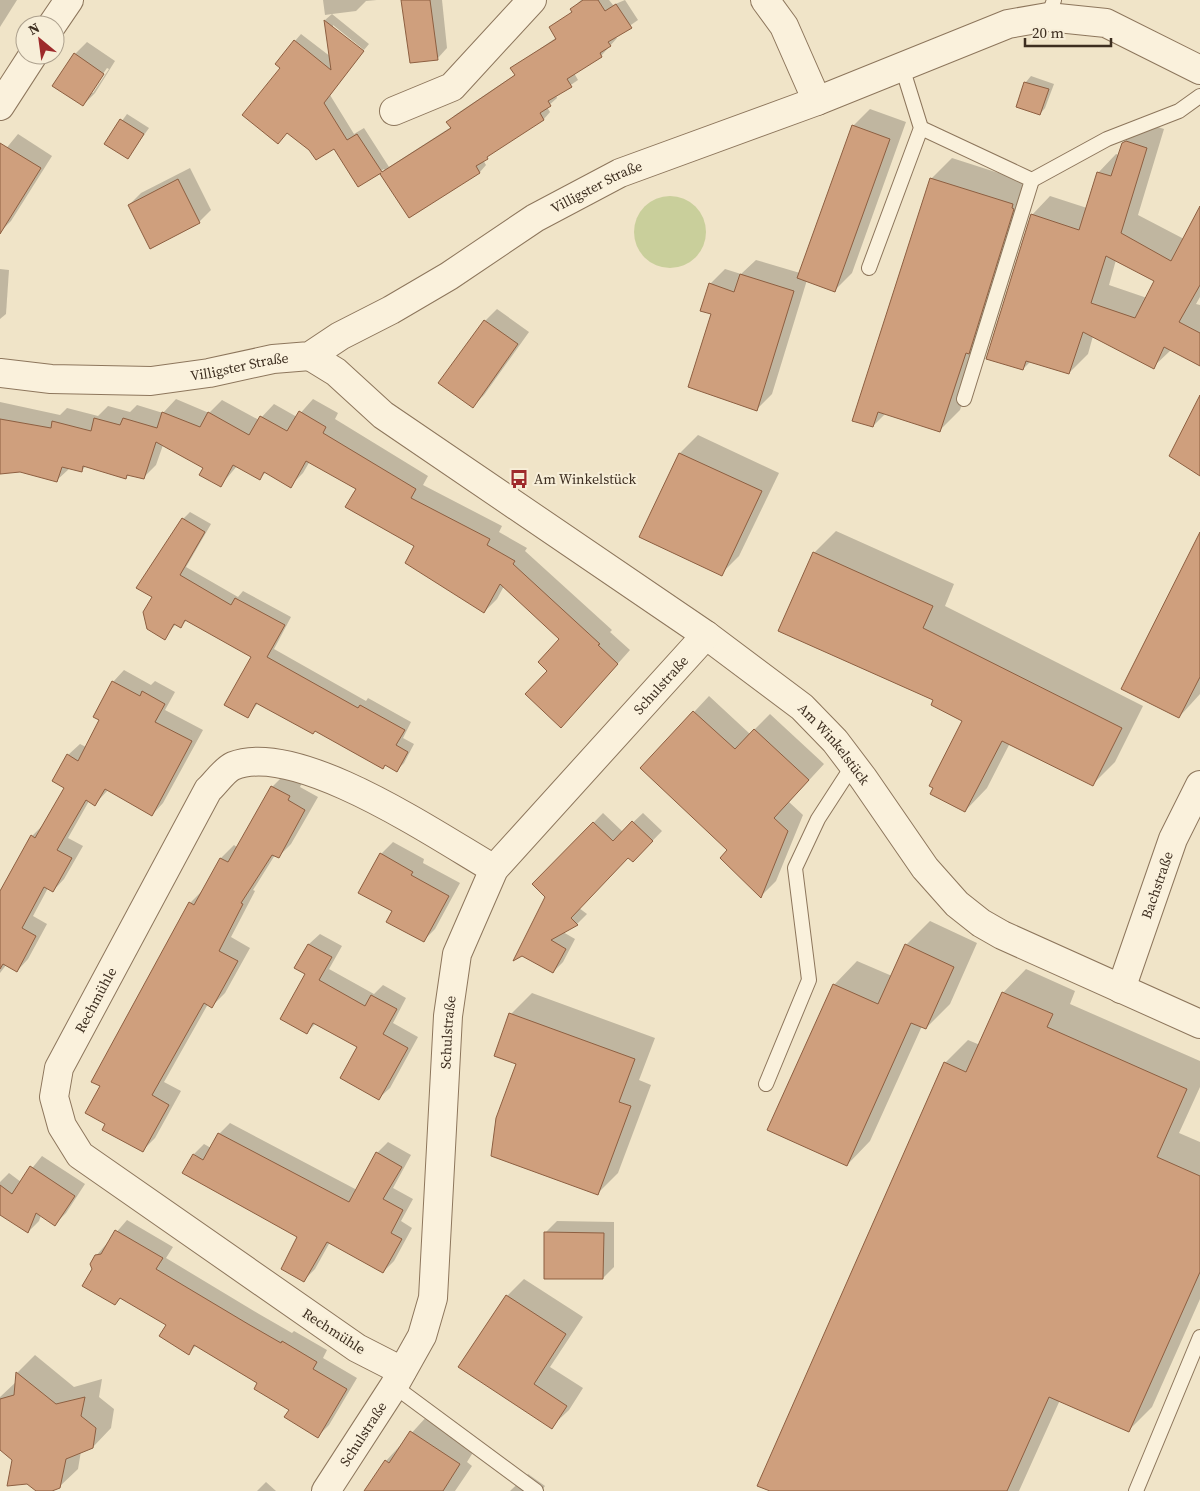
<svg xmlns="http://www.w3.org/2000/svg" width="1200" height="1491" font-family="'Source Serif 4',serif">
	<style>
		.green { fill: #c9cf9b }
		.shadow { fill: #0003; fill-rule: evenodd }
		.building { fill: #cf9f7d; stroke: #8d5f41; fill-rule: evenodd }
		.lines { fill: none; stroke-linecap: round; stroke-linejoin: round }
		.service-casing { stroke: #8d765c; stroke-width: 16 }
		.minor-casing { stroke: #8d765c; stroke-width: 30 }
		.service { stroke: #faf1dc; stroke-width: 14 }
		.minor { stroke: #faf1dc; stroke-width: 28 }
		.labels { text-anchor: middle; stroke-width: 4; stroke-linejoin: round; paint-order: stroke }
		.street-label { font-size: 14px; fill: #3d2e20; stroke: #f7eed8 }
		.poi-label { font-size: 14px; fill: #3d2e20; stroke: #f7eed8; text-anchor: start }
	</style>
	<rect width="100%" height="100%" fill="#f0e4c8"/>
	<circle class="green" cx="670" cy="232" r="36"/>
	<g class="shadow">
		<polygon points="0,0 17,0 0,27"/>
		<polygon points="323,0 377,0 366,1 356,11 332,14 369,44 364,50 333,25 333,28 363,52 330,95 354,134 364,128 389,167 451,127 448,122 455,115 516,74 512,68 557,37 551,28 573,11 572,9 581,0 609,0 613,5 625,0 638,20 615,36 617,38 601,56 574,73 578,80 556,95 557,98 547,107 550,112 544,119 493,152 483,160 486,165 480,172 410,217 384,169 358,185 282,68 295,41 301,34 331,57 325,20 332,14 325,15"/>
		<polygon points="403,0 442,0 447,48 437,59"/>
		<path d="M87,42l28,19 -20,32 -12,12 -8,-51zM107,68l2,1 -16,24h-3z"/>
		<polygon points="1031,76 1054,84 1045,108 1040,114 1017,107 1026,82"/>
		<polygon points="870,109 906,122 852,273 835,290 807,280 772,394 757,409 712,313 710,284 725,269 741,274 756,260 800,273 853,126"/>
		<polygon points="127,114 149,128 128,157 106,143"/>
		<path d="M1145,123l19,6 -26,86 46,24 16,-21v79l-4,7 4,1v61l-29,-16 -18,17 -60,-31 -5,18 -19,19 -38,-12 -8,8 9,-154 18,-19 37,12 11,-35 18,-19 3,1 4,-12zM1116,260l40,21 -9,17 -38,-13z"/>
		<polygon points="18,134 52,156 11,221 0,232 0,156"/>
		<polygon points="952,158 1033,184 960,410 940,430 886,413 873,426 931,179"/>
		<polygon points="190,168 211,210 199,222 129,205 141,193"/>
		<polygon points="0,269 9,270 6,314 0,319"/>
		<polygon points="497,309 529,332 484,395 472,407 485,321"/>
		<polygon points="176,399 209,413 222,400 259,420 274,404 297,417 313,399 338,413 335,419 428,476 423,485 502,526 499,532 527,548 525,551 612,630 610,632 630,650 574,713 548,671 561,638 504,586 497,599 484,612 357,488 310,461 303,473 290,486 266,472 260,478 237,466 221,485 205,468 163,445 156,465 143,478 129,474 126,477 86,466 81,471 70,468 57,480 20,471 0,472 0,402 60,415 67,408 98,416 108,406 130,412 137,405 163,413"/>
		<polygon points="698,435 779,473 739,556 721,574 641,537 680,453"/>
		<polygon points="190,512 211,524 186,567 238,597 243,591 291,617 274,649 366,701 368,698 411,722 403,738 414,744 404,763 397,770 386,764 382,768 315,730 258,703 248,716 252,656 187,620 181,626 176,624 164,638 154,597 183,519"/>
		<polygon points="836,531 954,584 945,606 1143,706 1115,762 1092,785 1010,743 987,788 965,811 964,720 935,700 814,553"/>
		<polygon points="1200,535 1200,694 1179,717"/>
		<polygon points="124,670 151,685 155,681 175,692 165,710 203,730 163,803 152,815 108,790 95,804 89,801 68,838 83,846 64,879 53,891 48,888 33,916 47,924 28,959 17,971 6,965 0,973 0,893 32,836 43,825 66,788 68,755 80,744 86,747 100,719 113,682"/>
		<polygon points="709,696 750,734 770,714 824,764 789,802 803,815 776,881 761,896 729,850 642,768"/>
		<polygon points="285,774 302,783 300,787 318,797 291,844 278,857 275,855 253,890 255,891 231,937 250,948 225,993 212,1006 208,1004 164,1082 181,1091 155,1138 142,1151 107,1124 101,1086 190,903 203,890 221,858 234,845 238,848 272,787"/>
		<polygon points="603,813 623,832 643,813 662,831 633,861 628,856 579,908 587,914 577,924 563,932 575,939 563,962 553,972 547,897 534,884"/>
		<polygon points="393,842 424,859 423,863 460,883 435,929 423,941 393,911 381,854"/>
		<polygon points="930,921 977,943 950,1004 926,1028 922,1026 870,1141 847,1165 834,985 857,961 892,976 906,945"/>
		<polygon points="320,934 342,946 329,969 374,994 383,985 406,998 393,1023 418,1037 390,1088 379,1098 359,1046 316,1023 307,1032 307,973 296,967 309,944"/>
		<polygon points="1026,969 1075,991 1070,1004 1200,1061 1200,1087 1179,1133 1200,1142 1200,1299 1152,1407 1129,1430 1060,1400 1019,1491 773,1491 945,1063 968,1040 980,1045 1003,993"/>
		<polygon points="532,993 655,1038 639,1080 651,1085 618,1173 597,1194 518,1064 511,1014"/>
		<polygon points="230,1123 357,1190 377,1153 388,1142 411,1155 393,1188 413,1199 401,1221 412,1228 394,1261 383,1272 330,1242 315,1269 304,1280 299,1237 194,1154 204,1144 211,1148 219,1134"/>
		<polygon points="42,1156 85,1184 66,1213 55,1224 41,1215 39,1221 28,1232 0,1213 0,1182 9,1173 21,1182"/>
		<polygon points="127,1220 173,1247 166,1258 259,1314 292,1333 294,1331 327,1350 323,1358 357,1378 329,1425 318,1436 259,1383 197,1345 188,1353 167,1324 121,1297 115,1304 93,1270 96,1256"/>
		<polygon points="557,1221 614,1222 614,1267 603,1278 546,1232"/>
		<polygon points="524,1279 583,1317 550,1367 583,1388 569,1410 551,1427 460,1367 507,1296"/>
		<polygon points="35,1355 74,1387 102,1379 99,1397 114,1409 111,1428 93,1447 81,1451 78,1469 59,1487 48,1491 38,1491 13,1459 0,1449 0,1397 16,1382 17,1373"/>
		<polygon points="429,1414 477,1446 467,1462 472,1466 455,1491 370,1491 386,1461"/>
		<polygon points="528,1474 545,1486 541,1491 510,1491"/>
		<polygon points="266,1482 276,1491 257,1491"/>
	</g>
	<g class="building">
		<polygon points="401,0 430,0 438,60 410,63"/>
		<polygon points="583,0 598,0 605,11 616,4 632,28 608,42 611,46 600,53 602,57 567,79 572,87 548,101 551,106 540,113 544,120 487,157 488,159 476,166 480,173 409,218 380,174 381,173 358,187 334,149 316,160 309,150 287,133 278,144 242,115 280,68 275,64 294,40 331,70 324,20 364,51 324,103 347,140 357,134 382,172 451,128 446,122 515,75 510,68 556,39 549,27 572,12 570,9"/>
		<polygon points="74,53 104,74 83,106 52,86"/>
		<polygon points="1024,82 1049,89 1040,115 1016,107"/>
		<polygon points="120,119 144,134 128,159 104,144"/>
		<polygon points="852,125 890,139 835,292 797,278"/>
		<path d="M1126,141l21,7 -26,85 50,28 29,-55v79l-21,37 21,11v33l-36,-19 -10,22 -71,-37 -14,42 -43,-13 -3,9 -37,-11 45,-145 48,16 18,-58 14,4 11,-33zM1106,256l48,25 -19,37 -44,-15z"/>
		<polygon points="0,143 41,168 0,234"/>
		<polygon points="930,178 1013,204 1012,208 1014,209 969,354 966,353 940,432 878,412 873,427 852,421"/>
		<polygon points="178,179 200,223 150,249 128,205"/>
		<polygon points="740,274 794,291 757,411 688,387 711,314 700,311 709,283 734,292"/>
		<polygon points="484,320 518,344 473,408 438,383"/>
		<polygon points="1200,395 1200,476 1169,456"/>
		<polygon points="299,411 326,427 323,433 416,489 411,498 490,539 487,545 515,561 513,564 600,644 598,645 618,664 561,728 525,694 547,671 538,662 559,639 500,584 484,613 405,563 414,546 345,507 356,489 306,461 291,488 264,472 260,480 233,465 221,487 199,475 203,468 156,442 144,479 127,475 126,479 83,466 82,472 62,467 57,482 20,472 0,474 0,419 51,428 52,421 91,431 94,418 120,425 123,418 157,428 162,412 200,427 208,412 249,435 260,416 287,431"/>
		<polygon points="679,453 762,491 722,576 639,537"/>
		<polygon points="182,518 205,532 180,575 231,605 235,598 285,625 267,657 358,708 360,705 405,730 396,745 408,752 397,772 385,765 383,769 315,731 313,734 256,703 248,718 224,705 251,657 185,620 181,628 174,624 165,640 147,629 143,612 152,597 136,588"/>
		<polygon points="1200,532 1200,677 1179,718 1121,689"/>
		<polygon points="813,552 933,606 923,628 1122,728 1093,786 1002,741 965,812 930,794 933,788 929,786 962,721 931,705 933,700 778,631"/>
		<polygon points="112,681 140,696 142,691 165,704 155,722 192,741 152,816 105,789 95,806 86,800 57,850 72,858 53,892 44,887 22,928 36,936 17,972 3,964 0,969 0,891 31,835 35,838 64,788 52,781 67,754 78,761 99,720 93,717"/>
		<polygon points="693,711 735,749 754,729 809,780 774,818 788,831 761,898 720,858 727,850 640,768"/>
		<polygon points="271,786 290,796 288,800 305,810 279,858 272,855 241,903 243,904 219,951 238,961 212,1008 204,1003 152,1095 169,1105 143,1152 102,1130 105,1124 85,1113 100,1086 91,1082 189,902 194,905 220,858 228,862"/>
		<polygon points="632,821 653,841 633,862 628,858 571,918 578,925 551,940 566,949 553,973 522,956 513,961 545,897 532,884 593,822 613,841"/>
		<polygon points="380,853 413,872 411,875 449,896 424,942 386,922 392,911 358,893"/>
		<polygon points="308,944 332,957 319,980 365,1006 371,995 397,1009 383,1034 408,1048 379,1100 340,1078 357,1047 313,1023 307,1034 280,1019 305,974 294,968"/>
		<polygon points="905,944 954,967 926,1029 911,1023 847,1166 767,1130 833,984 878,1004"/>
		<polygon points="1002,992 1053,1014 1047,1027 1187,1089 1157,1157 1200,1176 1200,1272 1129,1432 1049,1397 1007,1491 770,1491 757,1486 944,1062 966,1072"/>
		<polygon points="509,1013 635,1059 619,1102 631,1106 598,1195 491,1156 496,1118 516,1064 494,1056"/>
		<polygon points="218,1133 349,1202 376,1152 402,1167 383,1199 403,1210 391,1233 402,1239 383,1273 327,1242 304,1282 281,1269 297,1237 182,1173 193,1154 203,1160"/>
		<polygon points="30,1166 75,1196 55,1226 36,1213 28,1233 0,1215 0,1185 12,1194"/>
		<polygon points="115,1230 163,1258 156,1269 248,1324 281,1343 282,1341 317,1362 313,1369 347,1389 318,1438 284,1417 289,1410 254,1389 257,1383 194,1345 189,1355 159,1336 166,1325 120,1298 115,1305 82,1286 92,1269 90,1264 95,1255 101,1254"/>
		<polygon points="544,1232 604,1233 603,1279 544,1279"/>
		<polygon points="506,1295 566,1334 534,1384 567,1406 552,1429 458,1367"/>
		<polygon points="16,1372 56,1404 85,1397 81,1416 96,1428 93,1448 66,1459 60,1488 52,1491 36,1491 27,1484 7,1486 12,1460 0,1450 0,1399 14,1395"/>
		<polygon points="410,1431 460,1464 443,1491 364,1491 385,1460 389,1463"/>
	</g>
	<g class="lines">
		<g class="service-casing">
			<g id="service">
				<polyline points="1048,17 1054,0"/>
				<polyline points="921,128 1032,180 964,399"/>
				<polyline points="1032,180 1107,139 1179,111 1200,96"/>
				<polyline points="869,268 921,128 902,67"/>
				<polyline points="766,1084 809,980 795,868 818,819 853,765"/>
				<polyline points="394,1386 536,1491"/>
				<polyline points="1136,1491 1200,1337"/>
			</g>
		</g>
		<g class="minor-casing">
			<g id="minor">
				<polyline points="765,0 784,26 817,101"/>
				<polyline points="52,25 69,0"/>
				<polyline points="0,106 33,55"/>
				<polyline points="394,111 452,87 532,0"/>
				<path id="s1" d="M310,356l26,16 47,43 323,220 96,72 33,34 28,37 62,90 32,36 24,19 21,12 198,89"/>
				<path id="s2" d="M0,373l51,6 100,2 58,-8 64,-14 37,-3 30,-20 51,-26 58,-34 86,-58 85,-45 197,-72 191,-77 40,-7 58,6 94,47"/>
				<path id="s3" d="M1121,989l52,-150 27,-54"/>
				<path id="s4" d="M402,1371l-45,-23 -277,-193 -18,-29 -8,-29 5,-29 149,-278c7,-6 16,-20 25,-24 64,-26 204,70 261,103"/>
				<path id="s5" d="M326,1491l68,-105 28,-50 11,-38 15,-282 9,-62 37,-85 212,-234"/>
			</g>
		</g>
		<use href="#service" class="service"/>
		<use href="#minor" class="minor"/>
	</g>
	<defs>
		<g id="bus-bare" transform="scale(1.5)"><path d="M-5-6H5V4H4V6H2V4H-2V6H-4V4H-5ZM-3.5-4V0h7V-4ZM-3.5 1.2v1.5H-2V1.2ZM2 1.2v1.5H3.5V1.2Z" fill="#9e2a2b" stroke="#f7eed8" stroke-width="2.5" paint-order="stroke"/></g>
	</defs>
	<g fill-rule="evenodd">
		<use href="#bus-bare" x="519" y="479"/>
	</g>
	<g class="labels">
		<g class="street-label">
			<text dy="5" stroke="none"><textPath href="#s2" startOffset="646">Villigster Straße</textPath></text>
			<text dy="5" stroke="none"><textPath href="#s2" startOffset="241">Villigster Straße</textPath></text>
			<text dy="5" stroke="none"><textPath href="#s5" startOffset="908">Schulstraße</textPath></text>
			<text dy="5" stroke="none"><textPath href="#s1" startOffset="654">Am Winkelstück</textPath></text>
			<text dy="5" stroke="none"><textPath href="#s3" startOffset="110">Bachstraße</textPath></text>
			<text dy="5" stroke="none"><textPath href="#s4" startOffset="559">Rechmühle</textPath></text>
			<text dy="5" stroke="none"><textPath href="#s5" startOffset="488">Schulstraße</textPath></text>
			<text transform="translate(334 1331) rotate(33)" y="5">Rechmühle</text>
			<text dy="5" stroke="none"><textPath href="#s5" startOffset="68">Schulstraße</textPath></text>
		</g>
		<g class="poi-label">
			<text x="534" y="484">Am Winkelstück</text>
		</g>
	</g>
	<g transform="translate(40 40) rotate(331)"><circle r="24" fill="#f7eed8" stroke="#ada18e"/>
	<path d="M0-4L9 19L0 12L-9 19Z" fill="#9e2a2b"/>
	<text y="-8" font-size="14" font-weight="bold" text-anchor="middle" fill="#3d2e20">N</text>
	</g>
	<path d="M1025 38v8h86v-8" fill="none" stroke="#3d2e20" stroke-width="2.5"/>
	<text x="1032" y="38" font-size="15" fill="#3d2e20" stroke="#f7eed8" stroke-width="4" paint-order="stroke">20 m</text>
</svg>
